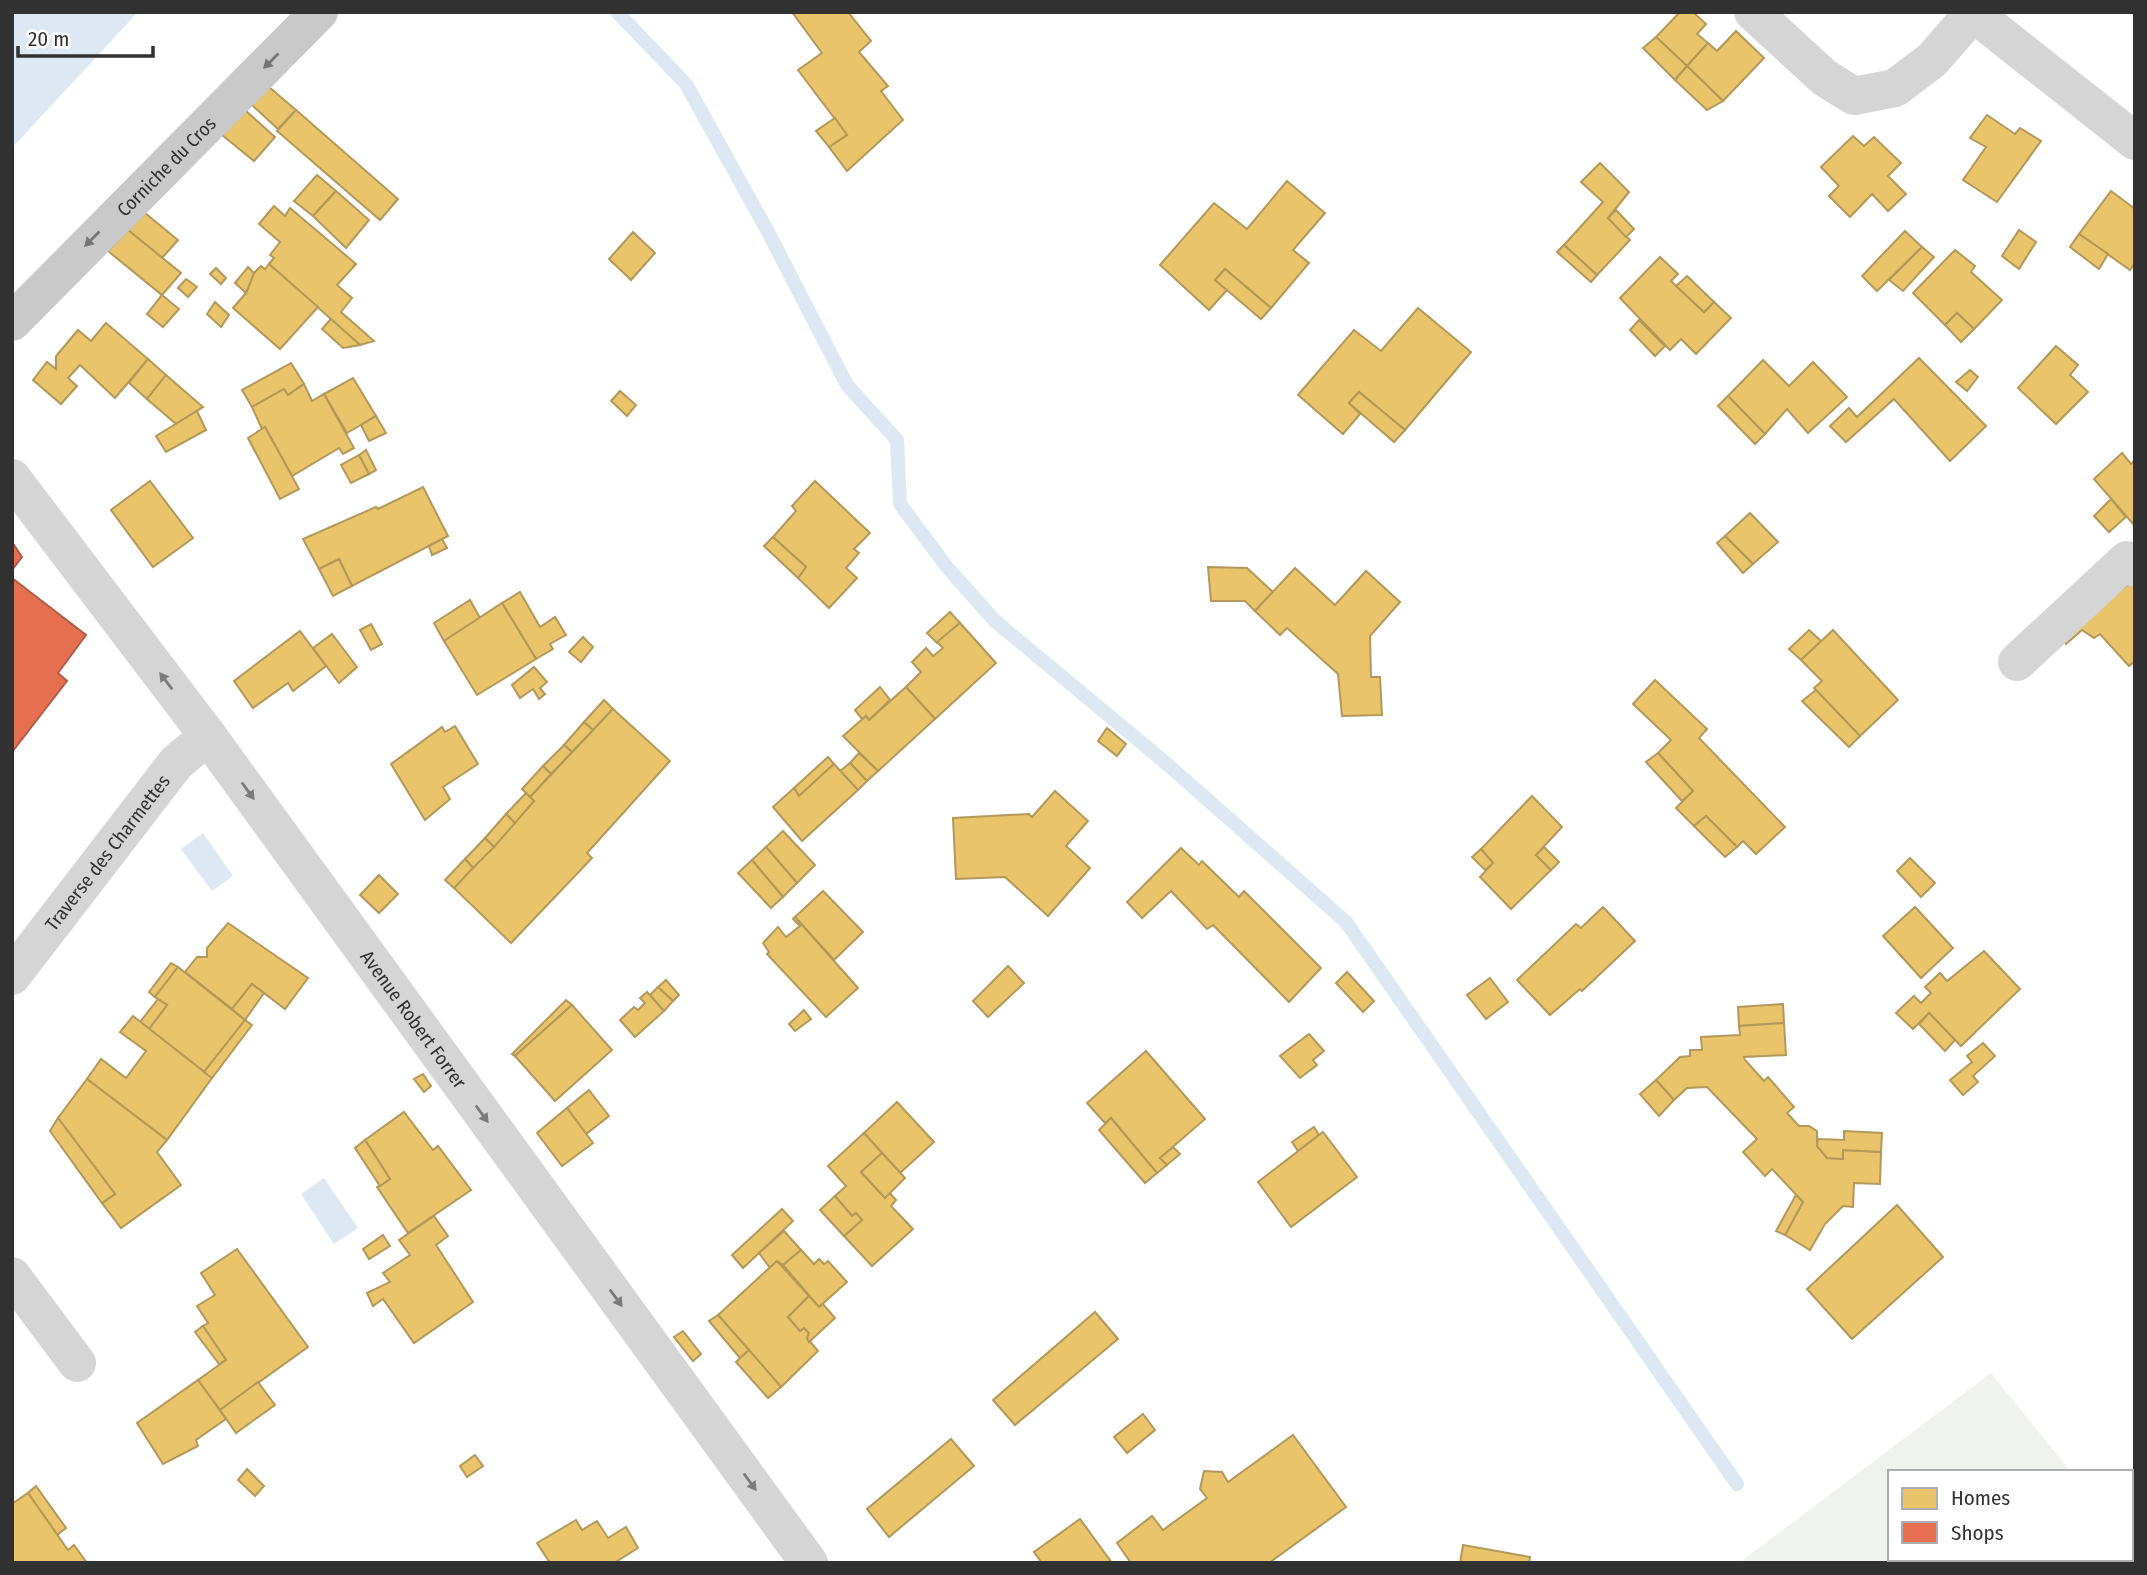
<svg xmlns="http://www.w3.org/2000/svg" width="2147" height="1575" font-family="'Fira Sans Condensed',sans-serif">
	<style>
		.green { fill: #f0f3ed }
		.water { fill: #dde8f2 }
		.homes { fill: #e9c46a; stroke: #b29859; stroke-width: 2 }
		.shops { fill: #e76f51; stroke: #b05c47; stroke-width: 2 }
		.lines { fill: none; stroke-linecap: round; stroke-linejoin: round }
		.stream { stroke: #dde8f2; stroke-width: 14 }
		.minor { stroke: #d5d5d5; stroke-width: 38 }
		.major { stroke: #c9c9c9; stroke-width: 38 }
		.oneway { fill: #757575 }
		.oneway2 { fill: #7b7b7b }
		.labels { text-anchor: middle; stroke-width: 7; stroke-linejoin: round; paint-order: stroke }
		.street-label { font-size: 19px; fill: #313131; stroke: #fff }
	</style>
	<rect width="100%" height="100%" fill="#fff"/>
	<polygon class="green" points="1991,1373 2071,1472 1890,1472 1890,1559 2131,1559 2131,1546 2135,1550 2135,1563 1739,1563"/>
	<g class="water">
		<polygon points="12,12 138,12 12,148"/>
		<polygon points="203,833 233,876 212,891 181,849"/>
		<polygon points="324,1178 358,1228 334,1244 301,1194"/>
	</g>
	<g class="homes">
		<polygon points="792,12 848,12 871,41 859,52 888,86 881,91 903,120 847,171 829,147 847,135 798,70 822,53"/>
		<polygon points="1680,12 1693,12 1706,24 1697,34 1708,43 1687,66 1656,37"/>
		<polygon points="1736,31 1764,58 1723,101 1687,66 1708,43 1717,51"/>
		<polygon points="1656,37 1687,66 1675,80 1643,48"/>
		<polygon points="1687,66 1723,101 1707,110 1675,80"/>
		<polygon points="269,87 296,110 278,129 252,105"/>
		<polygon points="296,110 398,199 380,220 277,131"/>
		<polygon points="246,111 275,137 254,161 222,135"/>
		<polygon points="1987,115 2015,134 2020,128 2041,141 1997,202 1963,180 1986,147 1970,138"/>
		<polygon points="835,118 847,135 829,147 816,131"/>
		<polygon points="1853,136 1864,146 1874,137 1901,163 1888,176 1906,194 1888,211 1872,194 1850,217 1829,196 1839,186 1821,167"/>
		<polygon points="1600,163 1629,192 1608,218 1630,240 1597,275 1564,245 1603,202 1581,182"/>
		<polygon points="317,175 336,191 313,216 294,201"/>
		<polygon points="1287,181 1325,213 1293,250 1309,263 1271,308 1225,269 1215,280 1227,290 1209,310 1160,265 1214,203 1247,229"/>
		<polygon points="336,191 369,220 346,248 313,216"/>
		<polygon points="2111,191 2135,209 2135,263 2130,270 2079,234"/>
		<polygon points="274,206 285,216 290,208 356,264 337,285 352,298 341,312 374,341 360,345 269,264 274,258 270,255 280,242 259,224"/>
		<polygon points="1616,210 1634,229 1626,237 1608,218"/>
		<polygon points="145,213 178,240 162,258 128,230"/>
		<polygon points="128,230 181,273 162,295 108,251"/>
		<polygon points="2019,230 2036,242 2019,269 2002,256"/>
		<polygon points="1905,231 1922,247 1877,291 1862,276"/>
		<polygon points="633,232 655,253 631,280 609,259"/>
		<polygon points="2079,234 2108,254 2099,269 2070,247"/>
		<polygon points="1564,245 1597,275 1591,282 1557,252"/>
		<polygon points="1922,247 1934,257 1903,291 1889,280"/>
		<polygon points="1955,250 1975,266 1971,272 2002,300 1974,329 1957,313 1945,325 1913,293"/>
		<polygon points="1660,257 1678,274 1671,281 1704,312 1714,302 1731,318 1696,354 1681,339 1670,350 1620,298"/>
		<polygon points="269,264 318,307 280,349 233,308 246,293 254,273 261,266 265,269"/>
		<polygon points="248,267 254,273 246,293 235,283"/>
		<polygon points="216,268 226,278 221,284 210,274"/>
		<polygon points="1225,269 1271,308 1261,319 1215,280"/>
		<polygon points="1687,276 1714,302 1704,312 1676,286"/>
		<polygon points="186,279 197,287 188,297 178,288"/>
		<polygon points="162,295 179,309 163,327 147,314"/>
		<polygon points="215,302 229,315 221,327 207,314"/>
		<polygon points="1418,308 1471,352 1405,430 1359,392 1349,403 1360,414 1343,434 1298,395 1354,330 1381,351"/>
		<polygon points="1957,313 1974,329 1961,342 1945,325"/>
		<polygon points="331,319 360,345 343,348 322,329"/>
		<polygon points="1639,320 1665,346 1655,356 1630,330"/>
		<polygon points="106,323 148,359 115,398 80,365 68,378 77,386 61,404 33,380 47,362 56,369 56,356 78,330 91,341"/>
		<polygon points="2056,346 2078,365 2070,375 2088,392 2056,424 2018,388"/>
		<polygon points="1919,358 1986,426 1950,461 1894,399 1846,442 1830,426 1849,408 1857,417"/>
		<polygon points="148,359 166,375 147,399 129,383"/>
		<polygon points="1763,360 1789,386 1813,362 1847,397 1808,433 1787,409 1765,434 1728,396"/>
		<polygon points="291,363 304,384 288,395 284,389 252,407 242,390"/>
		<polygon points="1970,370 1978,377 1967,391 1956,382"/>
		<polygon points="166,375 203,407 176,424 147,399"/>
		<polygon points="353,378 376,416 347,433 324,394"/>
		<polygon points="304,384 312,401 324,394 354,448 343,454 339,448 292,476 265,427 262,429 252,407 284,389 288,395"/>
		<polygon points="620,391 636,405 627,416 611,401"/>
		<polygon points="1359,392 1405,430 1394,442 1349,403"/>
		<polygon points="1728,396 1765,434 1755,444 1718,406"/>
		<polygon points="197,411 206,430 166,452 156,436"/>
		<polygon points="376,416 386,433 369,441 361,425"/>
		<polygon points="265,427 299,489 280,499 248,438"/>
		<polygon points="366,450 376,470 369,474 359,455"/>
		<polygon points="2122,453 2131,464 2135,460 2135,526 2094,479"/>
		<polygon points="359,455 369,474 351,483 341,465"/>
		<polygon points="150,481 193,538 153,567 111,510"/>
		<polygon points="815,481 870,533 854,549 859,553 846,568 857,578 829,608 798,578 806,567 773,537 796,511 792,506"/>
		<polygon points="423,487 448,536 352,586 339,559 319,569 303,539 376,507 378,509"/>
		<polygon points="2111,499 2126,517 2109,532 2094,516"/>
		<polygon points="1750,513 1778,542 1753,564 1725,536"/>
		<polygon points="1725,536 1753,564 1743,573 1717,543"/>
		<polygon points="773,537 806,567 798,578 764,546"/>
		<polygon points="442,539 447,548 432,555 429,546"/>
		<polygon points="339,559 352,586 333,596 319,569"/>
		<polygon points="1208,567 1247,568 1273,592 1255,611 1245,601 1211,601"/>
		<polygon points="1295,568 1335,605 1366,571 1400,602 1370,636 1371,677 1380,677 1382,715 1342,716 1338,674 1287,628 1280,635 1255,611"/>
		<polygon points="2135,579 2135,661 2129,666 2100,634 2094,638 2082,630 2066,644 2062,637"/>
		<polygon points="520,592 540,627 555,617 566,635 550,644 553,649 536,659 502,603"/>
		<polygon points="470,600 480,618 444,641 434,623"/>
		<polygon points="502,603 536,659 477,695 444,641"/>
		<polygon points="950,612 960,623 937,643 927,633"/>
		<polygon points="960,623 996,663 935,719 906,687 921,672 912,662 926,648 933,656 943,648 937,642"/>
		<polygon points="371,624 382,644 371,650 360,630"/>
		<polygon points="1809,630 1821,641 1801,660 1789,649"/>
		<polygon points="1833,630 1898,700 1860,736 1814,688 1822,681 1801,660"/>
		<polygon points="300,631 326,666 293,691 288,683 253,708 234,681"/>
		<polygon points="332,634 357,667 339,683 313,648"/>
		<polygon points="583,637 593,647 581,662 569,652"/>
		<polygon points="534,667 547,682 540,688 545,694 539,699 533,689 520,698 512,685"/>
		<polygon points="1655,680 1707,729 1699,738 1785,827 1756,854 1743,841 1737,847 1706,816 1694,826 1676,808 1693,791 1658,753 1671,740 1633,704"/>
		<polygon points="880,687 890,700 869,720 866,716 862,719 855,710"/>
		<polygon points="906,687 935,719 878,771 843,736 866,716 869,720"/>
		<polygon points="1816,690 1860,736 1849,747 1802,701"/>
		<polygon points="604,700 613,709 593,730 584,722"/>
		<polygon points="613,709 670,761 587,853 592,858 511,943 454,888 534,801 530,797"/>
		<polygon points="584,722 593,730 572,752 564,745"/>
		<polygon points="455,726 478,764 443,787 450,799 425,820 391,764 442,727 445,732"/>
		<polygon points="1107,728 1126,744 1117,756 1098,741"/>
		<polygon points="564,745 572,752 551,774 543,766"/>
		<polygon points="859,753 878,771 867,781 850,763"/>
		<polygon points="1658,753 1693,791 1682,801 1646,762"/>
		<polygon points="828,757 834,764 799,796 794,788"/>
		<polygon points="850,763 867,781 858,790 840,771"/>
		<polygon points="834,764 858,790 802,841 773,807 794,788 799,796"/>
		<polygon points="543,766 551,774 530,797 522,789"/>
		<polygon points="1055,791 1088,821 1066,846 1090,868 1048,916 1005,877 956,879 953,818 1029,814 1032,817"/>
		<polygon points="526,793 534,801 515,823 506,814"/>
		<polygon points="1532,796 1562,827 1536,855 1551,870 1511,909 1480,877 1493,863 1481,849"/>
		<polygon points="506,814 515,823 494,847 485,838"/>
		<polygon points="1706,816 1737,847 1725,857 1694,826"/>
		<polygon points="783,831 815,865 797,883 766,847"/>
		<polygon points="485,838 494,847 473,868 465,859"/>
		<polygon points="766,847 797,883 783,897 752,860"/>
		<polygon points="1544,847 1559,862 1551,870 1536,855"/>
		<polygon points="1181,848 1199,865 1202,861 1239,897 1244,891 1321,968 1289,1002 1213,925 1207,929 1171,891 1142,918 1127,902"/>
		<polygon points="1481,849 1493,863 1485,870 1472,857"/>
		<polygon points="1910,858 1935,883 1921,897 1897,871"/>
		<polygon points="465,859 473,868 454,888 445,880"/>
		<polygon points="752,860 783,897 771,908 738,873"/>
		<polygon points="379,875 398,894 379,913 360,895"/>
		<polygon points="823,891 863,932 834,960 795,917"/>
		<polygon points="1603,907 1635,941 1582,991 1580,989 1550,1015 1517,980 1576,924 1581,928"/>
		<polygon points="1915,907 1953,948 1921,978 1883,936"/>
		<polygon points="795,917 858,988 826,1017 767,954 769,952 763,943 778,927 786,937 800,926 793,919"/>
		<polygon points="228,923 308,978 285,1009 252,984 232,1009 185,972 197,957 207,957 207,948"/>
		<polygon points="1984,951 2020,989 1961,1046 1929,1013 1913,1029 1896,1013 1914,996 1921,1003 1931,993 1925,987 1940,973 1947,981"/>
		<polygon points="171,963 178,967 155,997 149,992"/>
		<polygon points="1008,966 1024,983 988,1017 973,1001"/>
		<polygon points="178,967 245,1020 204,1072 149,1029 167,1005 155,997"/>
		<polygon points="1347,972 1374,1001 1363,1012 1336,983"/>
		<polygon points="1490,978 1508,1002 1486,1019 1467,995"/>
		<polygon points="666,980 679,995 673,1001 658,987"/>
		<polygon points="252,984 264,993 245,1020 232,1009"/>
		<polygon points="658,987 673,1001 664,1011 650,995"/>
		<polygon points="647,992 664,1011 635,1037 620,1020 634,1007 638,1010 645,1003 640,998"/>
		<polygon points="158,999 167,1005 149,1029 140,1022"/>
		<polygon points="566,1000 572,1005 515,1056 512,1054"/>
		<polygon points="1783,1004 1784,1023 1739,1026 1738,1007"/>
		<polygon points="572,1005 612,1050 555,1101 515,1056"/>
		<polygon points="804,1010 811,1019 795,1031 789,1024"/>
		<polygon points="1929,1013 1955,1040 1945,1051 1919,1024"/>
		<polygon points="133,1016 212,1078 167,1140 87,1079 101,1059 126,1078 146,1051 120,1032"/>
		<polygon points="245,1020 252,1025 212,1078 204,1072"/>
		<polygon points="1784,1023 1786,1055 1744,1057 1745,1060 1764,1081 1768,1077 1794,1107 1787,1113 1799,1126 1809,1126 1817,1131 1817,1146 1827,1158 1843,1159 1843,1150 1881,1152 1880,1184 1854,1183 1853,1207 1843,1206 1825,1224 1810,1250 1785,1235 1803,1202 1772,1169 1765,1176 1743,1152 1757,1139 1707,1087 1687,1088 1674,1100 1656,1080 1680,1057 1690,1056 1690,1050 1702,1050 1701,1037 1740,1035 1739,1026"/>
		<polygon points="1309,1034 1324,1051 1313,1060 1317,1065 1300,1078 1280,1056"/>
		<polygon points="1983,1043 1995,1056 1973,1076 1978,1082 1963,1095 1950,1080 1972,1062 1967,1056"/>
		<polygon points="1146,1051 1205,1119 1160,1158 1167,1165 1157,1173 1111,1118 1105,1123 1087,1103"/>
		<polygon points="423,1074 431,1086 424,1092 414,1079"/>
		<polygon points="87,1079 167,1140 157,1152 181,1185 121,1228 102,1203 115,1194 58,1118"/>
		<polygon points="1656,1080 1674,1100 1659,1116 1640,1094"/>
		<polygon points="589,1090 609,1116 586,1134 567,1108"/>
		<polygon points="897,1102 934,1142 900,1173 864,1133"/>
		<polygon points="567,1108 593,1143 562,1166 537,1133"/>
		<polygon points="404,1112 433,1150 438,1146 471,1190 408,1233 377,1187 390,1179 365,1140"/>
		<polygon points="58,1118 115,1194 102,1203 50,1131"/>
		<polygon points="1111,1118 1157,1173 1145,1183 1099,1130"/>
		<polygon points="1314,1127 1319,1135 1298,1151 1292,1142"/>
		<polygon points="1844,1131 1882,1133 1881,1152 1843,1150 1843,1159 1827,1158 1817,1146 1818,1139 1844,1140"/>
		<polygon points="1323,1132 1357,1177 1291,1227 1258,1182"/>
		<polygon points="864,1133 882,1153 861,1172 885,1198 889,1192 896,1200 891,1206 913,1229 872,1266 844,1236 862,1220 856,1213 852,1216 835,1196 846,1186 828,1166"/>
		<polygon points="365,1140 390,1179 380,1186 355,1148"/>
		<polygon points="1173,1147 1180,1154 1167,1165 1160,1158"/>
		<polygon points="882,1153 905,1178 885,1198 861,1172"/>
		<polygon points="1796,1195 1803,1202 1785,1235 1776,1231"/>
		<polygon points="835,1196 852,1216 856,1213 862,1220 844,1236 820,1210"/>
		<polygon points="1897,1205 1943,1257 1852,1339 1807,1289"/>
		<polygon points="782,1209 793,1221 743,1268 732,1255"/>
		<polygon points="434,1216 448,1236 436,1245 473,1302 414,1343 383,1299 373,1306 367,1293 390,1282 383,1273 410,1255 399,1240"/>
		<polygon points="784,1231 801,1250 783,1265 777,1261 770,1268 759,1253"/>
		<polygon points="383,1235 390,1246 369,1259 363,1249"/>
		<polygon points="237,1249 308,1347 220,1410 198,1380 226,1360 203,1326 208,1323 197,1306 215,1295 201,1273"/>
		<polygon points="801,1250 814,1264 819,1259 824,1264 828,1261 847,1282 819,1307 783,1265"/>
		<polygon points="777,1261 809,1296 788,1317 800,1331 804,1328 809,1333 807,1338 818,1351 781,1387 718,1315"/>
		<polygon points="809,1296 819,1307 823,1304 835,1318 809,1342 807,1338 809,1333 804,1328 800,1331 788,1317"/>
		<polygon points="1095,1312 1118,1339 1015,1425 993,1400"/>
		<polygon points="718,1315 749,1350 740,1358 709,1321"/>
		<polygon points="203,1326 226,1360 219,1364 195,1332"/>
		<polygon points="683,1331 701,1354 693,1361 674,1337"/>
		<polygon points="749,1350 781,1387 768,1398 736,1362"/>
		<polygon points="198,1380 226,1419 196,1440 198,1446 163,1464 137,1423"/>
		<polygon points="258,1382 275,1405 236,1433 220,1410"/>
		<polygon points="1143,1414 1155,1430 1127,1453 1114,1437"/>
		<polygon points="1293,1435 1346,1507 1269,1563 1131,1563 1117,1543 1152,1516 1163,1530 1207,1498 1200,1489 1204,1471 1222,1472 1228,1482"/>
		<polygon points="951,1439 974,1466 889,1537 867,1509"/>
		<polygon points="475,1455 483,1466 467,1477 460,1466"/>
		<polygon points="247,1469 264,1486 255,1496 238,1480"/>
		<polygon points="36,1486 66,1528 57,1535 28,1493"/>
		<polygon points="28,1493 68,1550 74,1545 87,1563 12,1563 12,1504"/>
		<polygon points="1080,1519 1112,1563 1042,1563 1034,1552"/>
		<polygon points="576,1520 582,1530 597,1521 608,1538 626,1527 638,1548 614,1563 550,1563 537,1543"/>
		<polygon points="1463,1545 1530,1557 1529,1563 1460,1563"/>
	</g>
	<g class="shops">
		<polygon points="12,542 22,557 12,570"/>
		<polygon points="12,578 86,635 58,673 67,681 12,752"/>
	</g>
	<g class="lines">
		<polyline class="stream" points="617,12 686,84 767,230 847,385 897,440 900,504 947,567 995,621 1167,764 1346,922 1737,1484"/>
		<g class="minor">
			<polyline points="1753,12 1825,78 1854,96 1895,88 1932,60 1974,12"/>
			<polyline points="1973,13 2135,141"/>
			<path id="s1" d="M12,478l196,258 601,827"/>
			<polyline points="2017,662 2127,560 2135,568"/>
			<path id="s2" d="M12,976l164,-213 32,-27"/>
			<polyline points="12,1276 77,1363"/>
		</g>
		<path class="major" id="s3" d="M12,322l307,-310"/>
	</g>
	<defs><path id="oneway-solid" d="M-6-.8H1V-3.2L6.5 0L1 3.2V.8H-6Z" transform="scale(1.75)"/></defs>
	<g class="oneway">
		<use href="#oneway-solid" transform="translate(271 61) rotate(135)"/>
		<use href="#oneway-solid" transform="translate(92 239) rotate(135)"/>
	</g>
	<g class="oneway2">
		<use href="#oneway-solid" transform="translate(166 681) rotate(-127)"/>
		<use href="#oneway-solid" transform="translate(248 791) rotate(54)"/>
		<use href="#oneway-solid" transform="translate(482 1114) rotate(54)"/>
		<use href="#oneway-solid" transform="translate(616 1298) rotate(54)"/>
		<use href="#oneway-solid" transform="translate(750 1482) rotate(54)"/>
	</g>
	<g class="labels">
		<g class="street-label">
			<text dy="7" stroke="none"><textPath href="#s3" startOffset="219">Corniche du Cros</textPath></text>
			<text dy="7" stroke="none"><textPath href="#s2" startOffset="156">Traverse des Charmettes</textPath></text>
			<text dy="7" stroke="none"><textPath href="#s1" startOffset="674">Avenue Robert Forrer</textPath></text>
		</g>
	</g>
	<rect width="2147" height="1575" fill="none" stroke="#313131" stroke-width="28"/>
	<rect x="1888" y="1470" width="245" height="91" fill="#ffffff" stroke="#adadad" stroke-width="2"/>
	<rect x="1902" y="1488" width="35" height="21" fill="#e9c46a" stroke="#adadad" stroke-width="2"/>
	<text x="1951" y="1505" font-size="21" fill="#313131">Homes</text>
	<rect x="1902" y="1522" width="35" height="21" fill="#e76f51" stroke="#adadad" stroke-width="2"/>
	<text x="1951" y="1540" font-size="21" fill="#313131">Shops</text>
	<path d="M18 46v10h135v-10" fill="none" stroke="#313131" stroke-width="3.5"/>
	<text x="28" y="46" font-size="21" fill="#313131" stroke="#ffffff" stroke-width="5" paint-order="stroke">20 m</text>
</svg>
